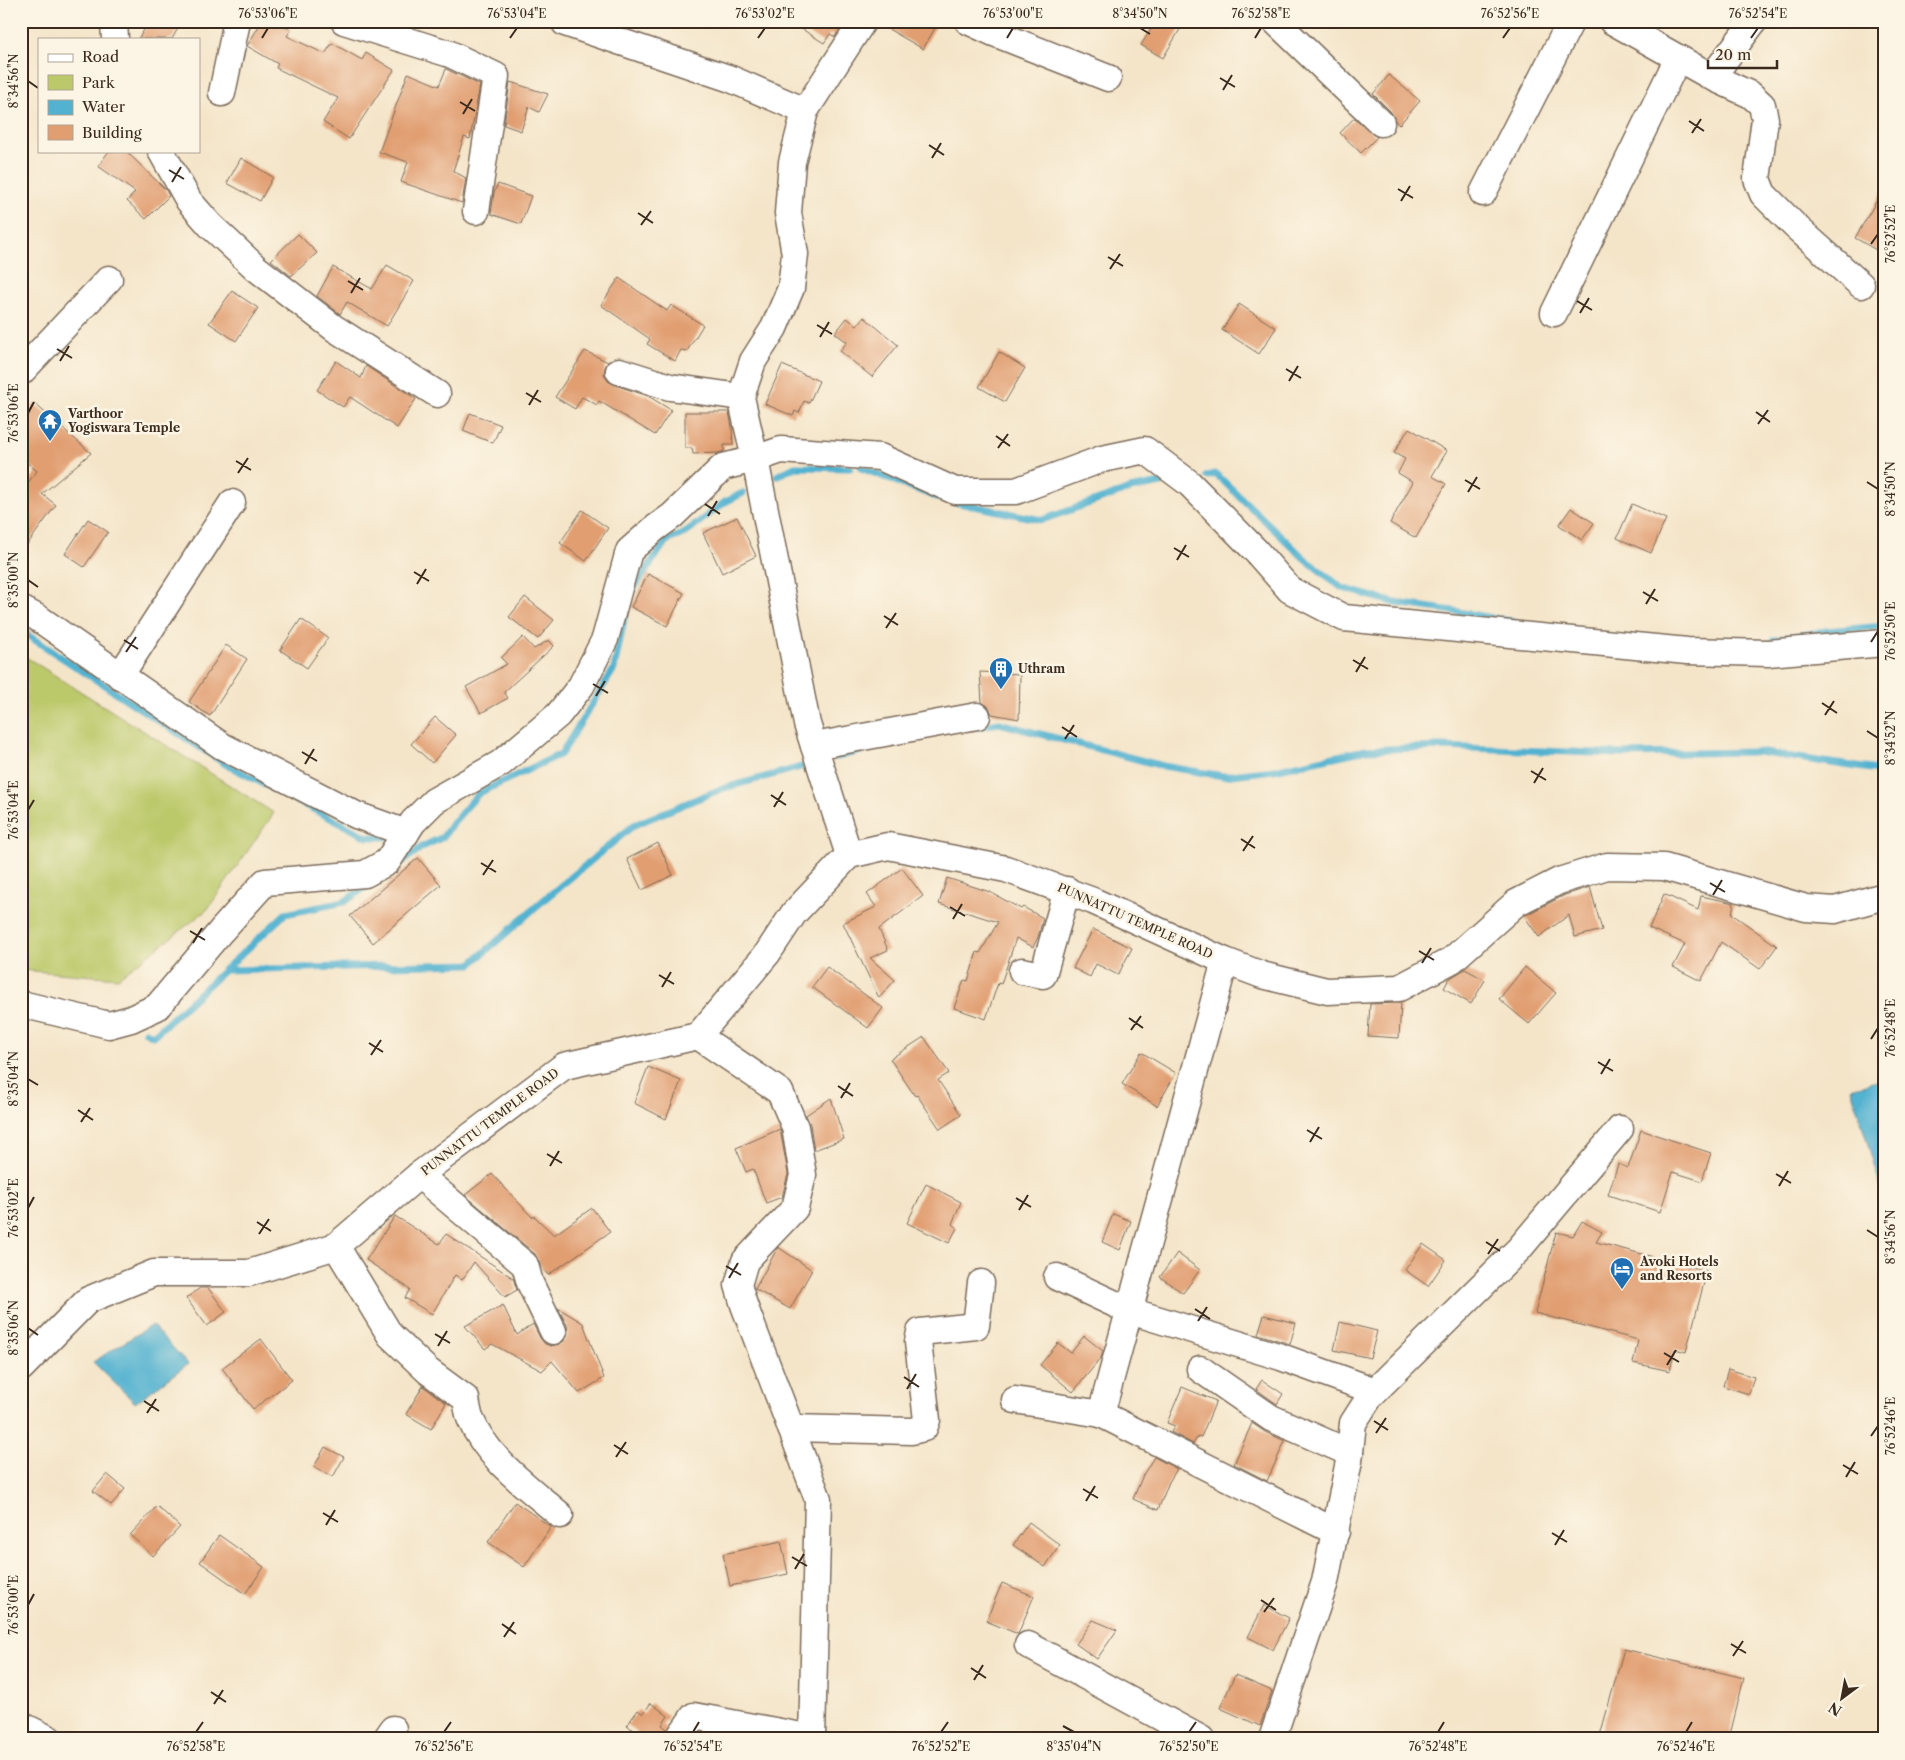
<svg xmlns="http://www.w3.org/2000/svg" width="1905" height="1760" font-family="'Libre Caslon Text',serif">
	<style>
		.green { fill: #bcc96b; stroke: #7c7a44 }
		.water { fill: #52b2d0; stroke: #466e77 }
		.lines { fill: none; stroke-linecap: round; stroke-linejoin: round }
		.stream { stroke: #52b2d0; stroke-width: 7 }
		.building { fill: #e19e71 }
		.street-casing { stroke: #7c6b5a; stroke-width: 29 }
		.street { stroke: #fff; stroke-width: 26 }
		.ticks { fill: none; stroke: #3b2a1e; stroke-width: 2 }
		.labels { text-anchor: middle; stroke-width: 5; stroke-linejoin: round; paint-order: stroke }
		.poi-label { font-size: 12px; font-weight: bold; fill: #3b2a1e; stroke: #fcf5e5; text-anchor: start }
		.street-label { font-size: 12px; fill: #3b2a1e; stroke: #fcf5e5 }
		.neatline { fill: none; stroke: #3b2a1e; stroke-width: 2 }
		.ticks-label { font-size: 12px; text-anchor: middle; fill: #3b2a1e }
	</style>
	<rect width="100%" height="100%" fill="#fcf5e5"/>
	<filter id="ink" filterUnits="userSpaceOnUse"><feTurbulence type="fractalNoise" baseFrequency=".02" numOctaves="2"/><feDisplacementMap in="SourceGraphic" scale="10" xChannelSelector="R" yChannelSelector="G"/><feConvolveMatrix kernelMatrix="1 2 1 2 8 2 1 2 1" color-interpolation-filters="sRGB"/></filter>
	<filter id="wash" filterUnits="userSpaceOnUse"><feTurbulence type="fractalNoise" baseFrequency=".0096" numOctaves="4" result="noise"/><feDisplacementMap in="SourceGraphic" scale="20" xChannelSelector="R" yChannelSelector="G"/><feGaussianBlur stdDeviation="1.12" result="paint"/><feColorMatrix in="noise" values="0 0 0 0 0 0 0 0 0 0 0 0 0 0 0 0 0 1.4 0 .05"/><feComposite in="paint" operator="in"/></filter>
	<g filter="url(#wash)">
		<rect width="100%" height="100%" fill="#f4e5c9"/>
		<polygon class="green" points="21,654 274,813 207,910 118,978 21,970"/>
		<g class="water">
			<polygon points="1884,1079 1884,1198 1851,1088"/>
			<polygon points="152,1325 188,1364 135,1403 93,1362"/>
		</g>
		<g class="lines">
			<g class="stream">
				<polyline points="861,468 944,500"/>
				<polyline points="777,476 795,467 850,468"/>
				<polyline points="1207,476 1216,474 1305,559 1342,588 1396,603 1453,611 1514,622"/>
				<polyline points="954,502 1042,520 1130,489 1161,483"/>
				<polyline points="628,599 629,595 666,541 685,533 725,502 743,493"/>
				<polyline points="21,631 227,765 367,837 386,837"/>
				<polyline points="1773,640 1826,631 1884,626"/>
				<polyline points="977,727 999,723 1163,766 1223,776 1274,770 1366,750 1440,747 1621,754 1758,752 1884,771"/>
				<polyline points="837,757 864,750"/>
				<polyline points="398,865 422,847 443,837 451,825 479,793 561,754 614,669 626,609"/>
				<polyline points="224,970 471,964 546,898 634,825 721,789 801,767"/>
				<polyline points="146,1032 153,1036 285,914 344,902 373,882"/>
			</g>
		</g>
		<g id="blocks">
			<g class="building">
				<polygon points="150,21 182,21 172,39 138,39"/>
				<polygon points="262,21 277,21 291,30 287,36 325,54 332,43 362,60 366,53 394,70 349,139 323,122 338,98 276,68 278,64 247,46"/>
				<polygon points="789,21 845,21 835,37 830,34 824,43"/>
				<polygon points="878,21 939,21 923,49 878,23"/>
				<polygon points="1156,21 1185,21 1163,58 1141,45"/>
				<polygon points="446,69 480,85 470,139 464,137 453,171 466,178 462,203 401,182 408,162 379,152 408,73 439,86"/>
				<polygon points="1389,75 1420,101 1399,125 1396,122 1391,112 1373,94"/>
				<polygon points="510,82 548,94 539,112 529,107 521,131 504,125"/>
				<polygon points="1354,118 1377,137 1361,153 1340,133"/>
				<polygon points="109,151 126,151 166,190 169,196 146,219 127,201 135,192 98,166"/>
				<polygon points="241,158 273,177 260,201 227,183"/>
				<polygon points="498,184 531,196 521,224 491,214 494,192"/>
				<polygon points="1884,188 1884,241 1878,251 1855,238"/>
				<polygon points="298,234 317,253 291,276 271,260"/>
				<polygon points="387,265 414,281 387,326 347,302 340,314 317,296 333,267 372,289"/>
				<polygon points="619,278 667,311 671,305 703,325 687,351 681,350 675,361 647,344 650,339 601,305"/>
				<polygon points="232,291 258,308 236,341 209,323"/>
				<polygon points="1239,304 1276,328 1259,354 1222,330"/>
				<polygon points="864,317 898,345 872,377 840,351 847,342 835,333 847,318 857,326"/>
				<polygon points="585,351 608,362 605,367 604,374 608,381 615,385 648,396 671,410 655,435 599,401 597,405 582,397 575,409 555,397"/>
				<polygon points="999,352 1025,368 1005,402 979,387"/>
				<polygon points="336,361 361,378 366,366 416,399 397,428 350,397 343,407 317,390"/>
				<polygon points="782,365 819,381 809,403 804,401 799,413 795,411 793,416 765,404"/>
				<polygon points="34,403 91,453 42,494 56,505 21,553 21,479 27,484 37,471 21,458 21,431"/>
				<polygon points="685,412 729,412 732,427 733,445 724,445 724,451 718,453 693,454 692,448 685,448"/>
				<polygon points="470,413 501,425 493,443 463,431"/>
				<polygon points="1409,428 1447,451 1432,476 1446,484 1416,538 1390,523 1413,482 1398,473 1405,459 1394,453"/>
				<polygon points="1632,504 1666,519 1651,553 1617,538"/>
				<polygon points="1571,508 1594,523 1582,540 1559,525"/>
				<polygon points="582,510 608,528 586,561 560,543"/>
				<polygon points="737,517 756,556 722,573 703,533"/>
				<polygon points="88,519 108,532 84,567 65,554"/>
				<polygon points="648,574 684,593 667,626 631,607"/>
				<polygon points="525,597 554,620 538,639 509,617"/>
				<polygon points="301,619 328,638 307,668 280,650"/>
				<polygon points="523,637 534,649 549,640 554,646 504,692 508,698 481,713 466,687 507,664 501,658"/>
				<polygon points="226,645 247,659 210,716 189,702"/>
				<polygon points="980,672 1020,674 1019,719 992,714 989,707 982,702"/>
				<polygon points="435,717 456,735 432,763 411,744"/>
				<polygon points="658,843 673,875 642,890 627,859"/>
				<polygon points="418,858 441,885 373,943 350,916"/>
				<polygon points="902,868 923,896 879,929 888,950 870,958 895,980 879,998 843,923 876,907 867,894"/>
				<polygon points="947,878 990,892 1021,909 1023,907 1043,918 1038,937 1033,947 1016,938 1001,984 998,983 986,1019 954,1008 964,980 968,981 977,952 980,953 998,922 939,904"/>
				<polygon points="1590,887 1602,930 1575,937 1569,915 1539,937 1524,916 1565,895"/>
				<polygon points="1664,894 1698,910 1701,896 1734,903 1732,914 1777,946 1760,969 1721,942 1701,981 1673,967 1685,944 1649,928"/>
				<polygon points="1093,929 1132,948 1118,975 1096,964 1090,977 1073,968"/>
				<polygon points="827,967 883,1008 868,1028 812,987"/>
				<polygon points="1525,967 1556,993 1529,1024 1499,999"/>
				<polygon points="1465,969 1485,980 1471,1004 1444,988 1449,979"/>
				<polygon points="1401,1003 1399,1038 1368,1036 1370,1004"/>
				<polygon points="924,1037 949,1073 938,1080 961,1115 940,1129 917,1095 915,1096 890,1059"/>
				<polygon points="1141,1052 1176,1073 1157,1106 1122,1084"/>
				<polygon points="648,1067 681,1081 666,1119 634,1103"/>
				<polygon points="831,1098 844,1139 814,1150 810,1124 806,1115"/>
				<polygon points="780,1129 788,1174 782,1197 766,1203 753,1169 746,1172 736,1148"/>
				<polygon points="1641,1130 1711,1153 1702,1181 1673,1172 1660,1212 1608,1195 1618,1164 1628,1168"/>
				<polygon points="492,1174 532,1217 534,1216 554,1235 592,1208 610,1232 548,1275 542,1268 535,1254 465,1195"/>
				<polygon points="926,1184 961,1202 952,1224 957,1228 949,1243 907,1223"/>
				<polygon points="1113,1214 1131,1221 1120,1250 1102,1242"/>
				<polygon points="395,1216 439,1244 446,1234 513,1278 517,1290 505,1297 474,1262 462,1280 455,1275 432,1314 405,1298 410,1289 366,1260"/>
				<polygon points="1582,1221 1602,1232 1596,1242 1707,1271 1686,1352 1675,1349 1670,1371 1633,1363 1638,1340 1535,1313 1556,1232 1573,1236"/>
				<polygon points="1423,1244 1446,1260 1428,1286 1405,1270"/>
				<polygon points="778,1247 812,1270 790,1309 755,1289"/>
				<polygon points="1177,1253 1200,1270 1183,1293 1160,1277"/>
				<polygon points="200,1288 208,1288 226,1312 207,1326 186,1298"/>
				<polygon points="503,1305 517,1335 533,1324 540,1338 545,1344 551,1346 560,1344 566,1339 568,1333 567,1325 558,1308 583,1323 604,1378 579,1393 552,1361 542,1371 492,1344 485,1349 465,1326"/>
				<polygon points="1264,1315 1296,1323 1290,1344 1258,1334"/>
				<polygon points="1340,1322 1377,1331 1370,1358 1334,1350"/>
				<polygon points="1084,1336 1103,1351 1101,1358 1073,1392 1040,1365 1058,1343 1071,1353"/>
				<polygon points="261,1339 292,1380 253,1409 222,1368"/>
				<polygon points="1728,1369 1754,1377 1749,1394 1723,1386"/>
				<polygon points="1262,1380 1283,1394 1277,1404 1256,1389"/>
				<polygon points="423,1386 446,1403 431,1429 406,1414"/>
				<polygon points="1182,1387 1216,1401 1201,1437 1198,1436 1193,1444 1171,1432 1175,1426 1167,1423"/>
				<polygon points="1252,1423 1265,1432 1285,1441 1267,1481 1234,1464"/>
				<polygon points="325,1447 344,1457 333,1477 314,1467"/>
				<polygon points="1154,1457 1177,1469 1169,1482 1158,1510 1133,1499 1143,1475"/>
				<polygon points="107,1474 125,1489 111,1505 93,1491"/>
				<polygon points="515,1502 551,1527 524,1567 488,1542"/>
				<polygon points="157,1506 180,1527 153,1556 130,1535"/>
				<polygon points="1029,1522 1060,1545 1045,1567 1013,1545"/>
				<polygon points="219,1535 264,1567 245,1594 200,1562"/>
				<polygon points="781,1541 788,1574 730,1586 723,1554"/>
				<polygon points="1002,1583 1034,1596 1018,1634 986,1621"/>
				<polygon points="1264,1605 1289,1618 1273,1650 1248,1637"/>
				<polygon points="1093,1620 1117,1630 1097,1659 1076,1644"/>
				<polygon points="1624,1649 1744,1678 1729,1739 1599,1739"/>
				<polygon points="1235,1675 1272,1691 1260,1726 1220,1708"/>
				<polygon points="651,1703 668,1716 662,1725 667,1729 663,1739 644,1739 627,1725 638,1710 643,1714"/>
			</g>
		</g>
	</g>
	<g filter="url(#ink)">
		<use href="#blocks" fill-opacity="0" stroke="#7c6b5a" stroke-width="1"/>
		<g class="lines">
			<g class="street-casing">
				<g id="street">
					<polyline points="114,21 115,39"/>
					<polyline points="344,21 450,54 496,76 476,211"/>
					<polyline points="968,21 994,33 1108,78"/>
					<polyline points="1275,21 1381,123"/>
					<polyline points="1612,21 1712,77 1751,95 1762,105 1765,119 1757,179 1763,194 1795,226 1861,285"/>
					<polyline points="565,23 731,79 805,111"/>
					<polyline points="1712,77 1754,21"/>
					<polyline points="222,93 237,21"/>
					<polyline points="161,151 189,201 210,225 256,268 334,328 437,394"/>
					<polyline points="1483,193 1571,21"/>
					<polyline points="1554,313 1678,58"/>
					<polyline points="619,371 670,387 741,397"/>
					<polyline points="21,372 109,279"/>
					<polyline points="21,609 38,618 222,746 356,815 406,833"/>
					<polyline points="120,676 232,503"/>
					<polyline points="814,746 977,716"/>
					<polyline points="849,855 807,724 755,459 741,397 753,361 774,328 791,288 795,254 788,213 792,162 805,111 863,21"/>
					<polyline points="1022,971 1043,975 1067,890"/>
					<polyline points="21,1004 109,1025 131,1019 157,1007 221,931 265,882 365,874 387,862 413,822 434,801 501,763 558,715 581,686 605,639 629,551 654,529 672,516 723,467 755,459 781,450 880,457 955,491 1016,491 1102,459 1145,450 1189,483 1255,550 1290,590 1344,618 1687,651 1768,653 1884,643"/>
					<polyline points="698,1036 780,1092 795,1127 803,1175 795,1208 745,1261 738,1285 744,1305 818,1499 812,1739"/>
					<polyline points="419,1175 525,1265 530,1283 553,1331"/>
					<path d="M336,1246l54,89 38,36 38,28c1,6 2,13 4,19 17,41 58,69 90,97"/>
					<polyline points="1057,1277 1130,1311 1281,1357 1375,1391"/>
					<polyline points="21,1368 88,1300 154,1273 249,1273 336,1246 419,1175 564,1066 698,1036 767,954 794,913 849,855 888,846 1006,869 1093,901 1225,961 1262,975 1327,991 1399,988 1452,960 1516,903 1559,881 1607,866 1664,867 1806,908 1835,910 1884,896"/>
					<polyline points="1200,1369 1271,1418 1350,1453"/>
					<polyline points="1015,1400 1101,1414 1336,1532"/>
					<polyline points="1101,1414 1225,961"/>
					<polyline points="791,1428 912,1431 924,1428 927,1420 918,1342 920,1332 976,1326 981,1283"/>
					<polyline points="1028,1645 1201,1739"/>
					<polyline points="21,1725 49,1739"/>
					<polyline points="386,1739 393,1729"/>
					<polyline points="678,1739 694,1716 812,1738"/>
					<polyline points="1272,1739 1325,1582 1349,1461 1353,1423 1371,1395 1519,1249 1620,1129"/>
				</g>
			</g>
			<use href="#street" class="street"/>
		</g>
	</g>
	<path class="ticks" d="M1140,28l10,6M262,38l6,-10M510,38l7,-10M758,38l7,-10M1007,38l6,-10M1255,38l6,-10M1503,38l7,-10M1751,38l7,-10M1220,78l15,9M28,81l10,7M1223,90l9,-15M460,102l15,9M463,114l9,-15M1689,121l15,10M1692,133l9,-14M929,145l15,10M932,158l9,-15M169,170l15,9M172,182l9,-15M1398,189l15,9M1401,201l9,-15M638,213l15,10M641,225l10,-14M1871,244l7,-10M1108,257l15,9M1110,269l10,-15M348,281l15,9M351,293l9,-15M1577,301l15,9M1580,313l9,-15M817,325l15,9M820,337l9,-15M57,349l15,9M60,361l9,-15M1286,369l15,9M1289,381l9,-15M526,393l15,9M529,405l9,-15M1756,412l14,10M28,413l6,-11M1758,424l10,-14M996,436l14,10M998,448l10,-14M236,461l15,9M238,473l10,-15M1465,480l15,9M1867,482l11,7M1468,492l9,-15M705,504l15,10M708,516l9,-15M1174,548l15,9M1177,560l9,-15M414,572l15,9M28,580l10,7M417,584l9,-15M1643,592l15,9M1646,604l9,-15M884,616l14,9M886,628l10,-15M124,640l14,9M1871,642l7,-11M126,652l10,-15M1353,660l15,9M1356,672l9,-15M593,684l15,9M596,696l9,-15M1822,703l15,10M1825,715l9,-14M1062,727l15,10M1867,731l11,7M1065,739l9,-14M302,752l15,9M305,764l9,-15M1531,771l15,9M1534,783l9,-15M771,795l15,10M774,807l9,-15M28,810l6,-10M1241,839l14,9M1243,851l10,-15M481,863l15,9M483,875l10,-15M1710,883l15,9M1713,895l9,-15M950,907l15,9M953,919l9,-15M190,931l15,9M193,943l9,-15M1419,951l15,9M1422,963l9,-15M659,975l15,9M662,987l9,-15M1129,1018l14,10M1131,1030l10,-14M1871,1039l7,-11M369,1043l14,9M371,1055l10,-15M1598,1062l15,9M1601,1074l9,-15M28,1079l10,6M838,1086l15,10M841,1098l9,-15M78,1110l15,10M81,1122l9,-14M1307,1130l15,9M1310,1142l9,-15M547,1154l15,9M550,1166l9,-15M1776,1174l15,9M1779,1186l9,-15M1016,1198l15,9M28,1208l6,-11M1019,1210l9,-15M257,1222l14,9M1867,1230l11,7M259,1234l10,-15M1486,1242l14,9M1488,1254l10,-15M726,1266l15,9M729,1278l9,-15M1195,1309l15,10M1198,1321l9,-14M28,1328l10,7M435,1334l15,9M438,1346l9,-15M1664,1353l15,9M1667,1365l9,-15M904,1377l15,10M907,1389l9,-15M144,1401l15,10M147,1413l9,-14M1374,1421l14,9M1376,1433l10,-15M1871,1436l7,-10M614,1445l14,9M616,1457l10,-15M1843,1465l15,9M1846,1477l9,-15M1083,1489l15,9M1086,1501l9,-15M323,1513l15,9M326,1525l9,-15M1552,1533l15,9M1555,1545l9,-15M792,1557l15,9M795,1569l9,-15M1261,1600l15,10M28,1605l6,-11M1264,1612l10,-14M502,1624l14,10M504,1637l10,-15M1731,1644l15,9M1733,1656l10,-15M971,1668l15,10M974,1680l9,-15M211,1692l15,10M214,1704l9,-14M1063,1726l11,6M196,1732l7,-10M444,1732l7,-10M693,1732l6,-10M941,1732l7,-10M1189,1732l7,-10M1438,1732l6,-10M1686,1732l6,-10"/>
	<defs>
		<g id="temple-pin" transform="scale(1.25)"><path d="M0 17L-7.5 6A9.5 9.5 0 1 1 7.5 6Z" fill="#1f6fb2" stroke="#fcf5e5"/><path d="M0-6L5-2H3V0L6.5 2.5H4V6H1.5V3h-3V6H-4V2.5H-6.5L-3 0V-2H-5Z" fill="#fff"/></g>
		<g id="building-pin" transform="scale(1.25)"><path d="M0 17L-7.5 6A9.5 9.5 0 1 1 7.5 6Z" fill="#1f6fb2" stroke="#fcf5e5"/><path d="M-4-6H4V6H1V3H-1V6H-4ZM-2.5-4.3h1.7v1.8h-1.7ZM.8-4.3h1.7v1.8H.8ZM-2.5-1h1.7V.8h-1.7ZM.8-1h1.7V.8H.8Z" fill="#fff"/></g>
		<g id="hotel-pin" transform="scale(1.25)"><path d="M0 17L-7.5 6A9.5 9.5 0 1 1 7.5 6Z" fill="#1f6fb2" stroke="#fcf5e5"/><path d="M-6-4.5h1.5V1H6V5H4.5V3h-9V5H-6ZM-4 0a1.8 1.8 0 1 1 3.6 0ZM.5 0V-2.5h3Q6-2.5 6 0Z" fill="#fff"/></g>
	</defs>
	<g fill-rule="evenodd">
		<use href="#temple-pin" x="50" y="421"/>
		<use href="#building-pin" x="1001" y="669"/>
		<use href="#hotel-pin" x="1622" y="1269"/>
	</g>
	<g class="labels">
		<g class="poi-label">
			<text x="68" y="418">Varthoor<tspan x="68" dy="14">Yogiswara Temple</tspan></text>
			<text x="1018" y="673">Uthram</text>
			<text x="1640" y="1266">Avoki Hotels<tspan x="1640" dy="14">and Resorts</tspan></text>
		</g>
		<g class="street-label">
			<text transform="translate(1135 921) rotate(24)" y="4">PUNNATTU TEMPLE ROAD</text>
			<text transform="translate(490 1122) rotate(-37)" y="4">PUNNATTU TEMPLE ROAD</text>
		</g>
	</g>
	<rect width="1905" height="1760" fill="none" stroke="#fcf5e5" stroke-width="55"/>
	<rect x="38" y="38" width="162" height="115" fill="#fcf5e5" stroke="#afa495"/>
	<rect x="48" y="54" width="25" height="8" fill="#ffffff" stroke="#afa495"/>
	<text x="82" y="62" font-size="15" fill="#3b2a1e">Road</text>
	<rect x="48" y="75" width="25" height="15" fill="#bcc96b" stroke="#afa495"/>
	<text x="82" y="88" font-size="15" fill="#3b2a1e">Park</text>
	<rect x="48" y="100" width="25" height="15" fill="#52b2d0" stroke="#afa495"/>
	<text x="82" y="112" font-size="15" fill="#3b2a1e">Water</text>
	<rect x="48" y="125" width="25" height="15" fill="#e19e71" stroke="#afa495"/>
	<text x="82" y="138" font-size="15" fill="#3b2a1e">Building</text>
	<g transform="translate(1842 1698) rotate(212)" stroke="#fcf5e5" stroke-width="4" paint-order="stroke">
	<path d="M0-4L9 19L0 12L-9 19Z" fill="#3b2a1e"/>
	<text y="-8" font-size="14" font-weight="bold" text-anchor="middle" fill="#3b2a1e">N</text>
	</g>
	<path d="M1708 60v8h69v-8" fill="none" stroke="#3b2a1e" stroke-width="2.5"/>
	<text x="1715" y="60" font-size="15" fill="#3b2a1e" stroke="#fcf5e5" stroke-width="4" paint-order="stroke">20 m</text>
	<rect x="28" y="28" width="1850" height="1704" class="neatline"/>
	<g class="ticks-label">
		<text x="268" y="18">76°53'06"E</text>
		<text x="517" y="18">76°53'04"E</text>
		<text x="765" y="18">76°53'02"E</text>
		<text x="1013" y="18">76°53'00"E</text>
		<text x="1140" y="18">8°34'50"N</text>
		<text x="1261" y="18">76°52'58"E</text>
		<text x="1510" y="18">76°52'56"E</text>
		<text x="1758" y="18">76°52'54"E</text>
		<text transform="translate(14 81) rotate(-90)" y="4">8°34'56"N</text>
		<text transform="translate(1891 234) rotate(-90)" y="4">76°52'52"E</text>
		<text transform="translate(14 413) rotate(-90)" y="4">76°53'06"E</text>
		<text transform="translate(1891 489) rotate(-90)" y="4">8°34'50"N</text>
		<text transform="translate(14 580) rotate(-90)" y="4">8°35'00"N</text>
		<text transform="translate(1891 631) rotate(-90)" y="4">76°52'50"E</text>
		<text transform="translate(1891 738) rotate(-90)" y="4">8°34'52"N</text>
		<text transform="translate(14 810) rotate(-90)" y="4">76°53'04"E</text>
		<text transform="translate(1891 1028) rotate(-90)" y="4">76°52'48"E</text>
		<text transform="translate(14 1079) rotate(-90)" y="4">8°35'04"N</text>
		<text transform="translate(14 1208) rotate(-90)" y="4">76°53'02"E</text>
		<text transform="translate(1891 1237) rotate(-90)" y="4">8°34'56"N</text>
		<text transform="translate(14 1328) rotate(-90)" y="4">8°35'06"N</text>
		<text transform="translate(1891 1426) rotate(-90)" y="4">76°52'46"E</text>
		<text transform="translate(14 1605) rotate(-90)" y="4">76°53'00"E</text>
		<text x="196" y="1751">76°52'58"E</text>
		<text x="444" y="1751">76°52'56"E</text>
		<text x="693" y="1751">76°52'54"E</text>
		<text x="941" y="1751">76°52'52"E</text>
		<text x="1074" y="1751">8°35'04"N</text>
		<text x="1189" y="1751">76°52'50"E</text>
		<text x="1438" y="1751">76°52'48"E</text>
		<text x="1686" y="1751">76°52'46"E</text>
	</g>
</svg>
